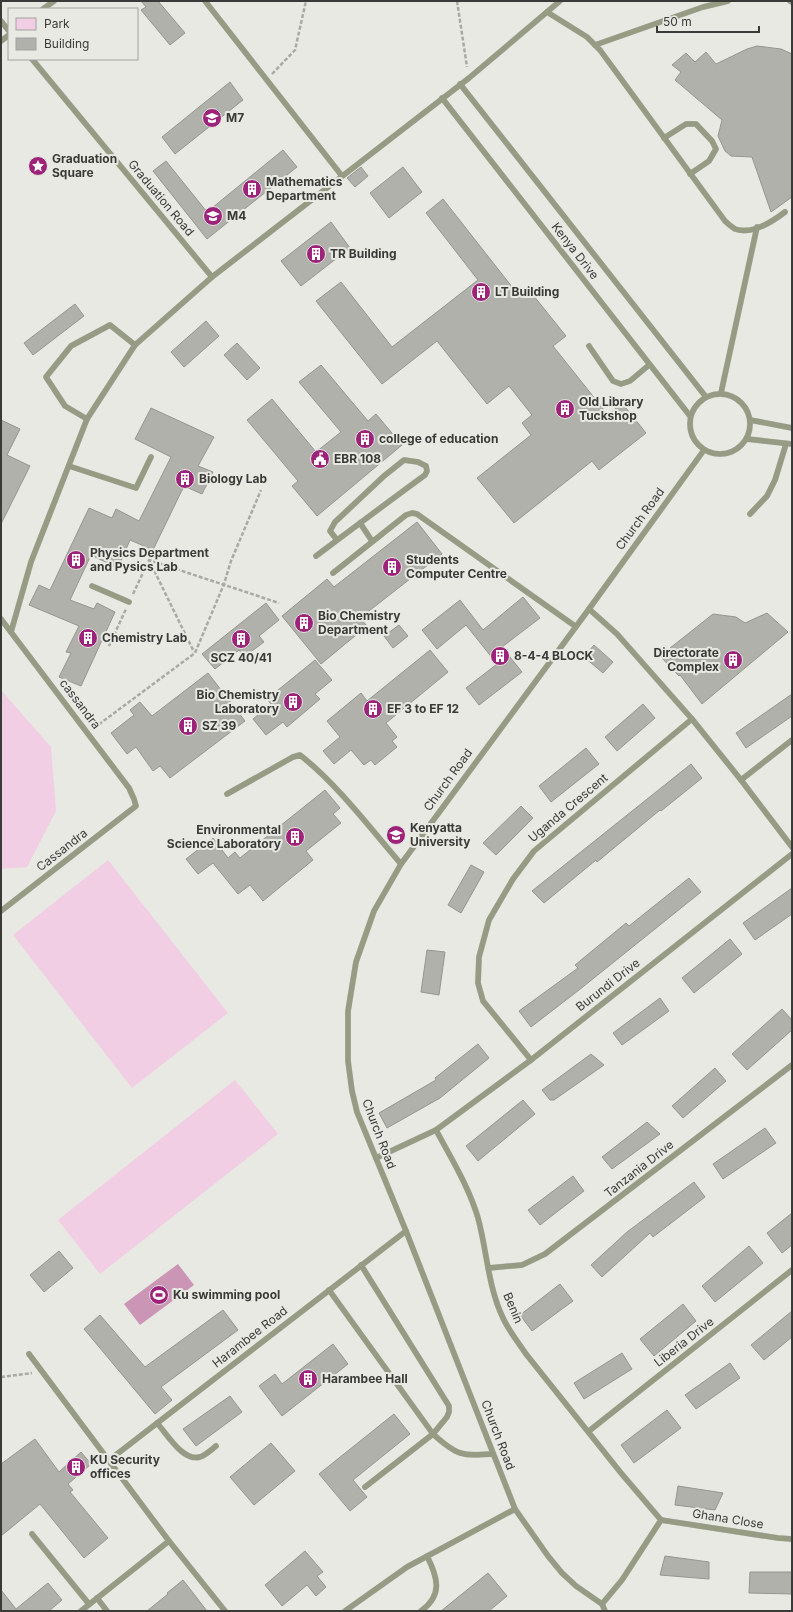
<svg xmlns="http://www.w3.org/2000/svg" width="793" height="1612" font-family="Inter,sans-serif">
	<style>
		.green { fill: #f1cee3 }
		.water { fill: #cb96b6 }
		.building { fill: #afb1aa; stroke: #949690 }
		.lines { fill: none; stroke-linecap: round; stroke-linejoin: round }
		.lane-casing { stroke: #c5c6c1; stroke-width: 6 }
		.path { stroke: #a9aaa5; stroke-width: 2.5; stroke-dasharray: 4 2; stroke-linecap: butt }
		.lane { stroke: #969b83; stroke-width: 5.5 }
		.labels { text-anchor: middle; stroke-width: 4; stroke-linejoin: round; paint-order: stroke }
		.poi-label { font-size: 12px; font-weight: bold; fill: #3a3b38; stroke: #e8e9e3; text-anchor: start }
		.street-label { font-size: 12px; fill: #3a3b38; stroke: #e8e9e3 }
	</style>
	<rect width="100%" height="100%" fill="#e8e9e3"/>
	<g class="green">
		<polygon points="1,690 51,747 56,811 27,867 1,869"/>
		<polygon points="108,860 228,1013 132,1088 13,935"/>
		<polygon points="235,1080 278,1134 100,1274 58,1220"/>
	</g>
	<polygon class="water" points="178,1264 194,1285 140,1325 124,1304"/>
	<g class="building">
		<polygon points="141,1 158,1 185,33 170,45 141,10 146,7"/>
		<polygon points="757,46 781,49 792,54 792,197 771,212 752,157 731,156 725,151 718,136 722,120 675,80 681,72 672,65 686,53 695,62 706,52 716,64 747,49"/>
		<polygon points="230,82 243,100 175,154 162,137"/>
		<polygon points="283,150 297,167 207,239 153,171 166,161 207,212"/>
		<polygon points="361,167 368,176 355,187 347,178"/>
		<polygon points="403,167 422,192 389,218 370,193"/>
		<polygon points="443,199 520,297 529,290 566,336 553,346 608,415 622,403 646,433 599,470 592,461 514,523 477,478 531,435 522,423 532,415 509,386 487,404 437,341 382,384 316,301 341,282 392,347 478,280 426,213"/>
		<polygon points="331,222 350,248 301,286 281,261"/>
		<polygon points="75,304 84,316 33,355 24,343"/>
		<polygon points="206,321 219,336 184,367 171,352"/>
		<polygon points="237,343 260,368 247,380 224,355"/>
		<polygon points="321,365 368,421 376,414 402,445 317,516 292,486 298,481 247,420 272,399 316,452 341,432 299,382"/>
		<polygon points="151,408 214,437 198,466 213,472 202,494 184,486 153,550 130,540 118,568 91,555 70,600 94,609 97,603 115,612 81,686 59,677 71,653 66,652 79,626 29,605 39,585 50,590 89,508 112,518 116,509 139,521 171,457 135,439"/>
		<polygon points="1,420 20,429 7,455 30,466 1,524"/>
		<polygon points="417,522 442,554 360,618 367,626 321,664 282,616 327,579 334,587"/>
		<polygon points="523,597 540,618 502,647 522,672 479,705 466,688 497,664 466,625 437,649 422,630 460,600 483,630"/>
		<polygon points="266,603 279,620 259,636 264,642 244,657 239,650 215,669 202,654"/>
		<polygon points="767,613 788,632 702,704 680,675 679,676 660,656 713,614 736,617 745,623"/>
		<polygon points="399,625 408,636 393,648 384,636"/>
		<polygon points="594,645 613,662 603,673 584,657"/>
		<polygon points="430,650 448,672 386,723 397,737 392,741 397,747 375,765 371,760 364,765 351,750 334,764 323,751 340,737 327,721 361,693 367,701"/>
		<polygon points="315,660 332,680 315,694 320,699 287,727 283,722 266,735 253,719 271,704 267,699"/>
		<polygon points="208,673 245,721 170,778 160,766 153,771 136,747 127,754 111,733 134,715 130,710 140,702 152,716"/>
		<polygon points="792,694 792,716 746,748 736,733"/>
		<polygon points="643,704 655,718 617,751 605,737"/>
		<polygon points="586,748 599,764 551,802 539,786"/>
		<polygon points="691,764 702,778 661,811 660,810 597,862 596,860 544,903 532,891"/>
		<polygon points="325,790 340,808 333,814 341,823 306,851 313,860 263,901 250,885 238,894 213,863 198,874 186,859 213,838 228,858 235,852 240,858"/>
		<polygon points="521,806 533,818 496,855 483,843"/>
		<polygon points="471,865 484,872 461,913 448,905"/>
		<polygon points="689,878 701,892 579,990 531,1027 519,1011 578,968 575,965 626,923 629,926"/>
		<polygon points="792,888 792,914 755,940 743,923"/>
		<polygon points="730,939 742,954 694,993 682,978"/>
		<polygon points="427,950 445,952 439,995 421,992"/>
		<polygon points="660,998 669,1011 622,1045 613,1033"/>
		<polygon points="782,1009 792,1020 792,1030 747,1070 732,1054"/>
		<polygon points="478,1044 489,1058 440,1098 387,1128 379,1113 436,1080 435,1078"/>
		<polygon points="591,1054 604,1065 554,1100 550,1100 542,1090"/>
		<polygon points="715,1068 726,1081 683,1118 672,1106"/>
		<polygon points="523,1100 535,1114 478,1161 466,1146"/>
		<polygon points="647,1122 660,1134 612,1169 602,1157"/>
		<polygon points="765,1128 776,1143 723,1179 713,1164"/>
		<polygon points="573,1176 584,1191 540,1225 528,1210"/>
		<polygon points="694,1182 705,1197 653,1237 650,1233 602,1277 591,1265 627,1232"/>
		<polygon points="792,1213 792,1245 782,1253 767,1233"/>
		<polygon points="749,1246 763,1263 715,1302 702,1286"/>
		<polygon points="59,1251 73,1268 44,1292 30,1275"/>
		<polygon points="560,1284 573,1301 532,1331 520,1315"/>
		<polygon points="683,1304 696,1321 654,1356 640,1339"/>
		<polygon points="223,1310 238,1330 161,1387 172,1400 155,1414 84,1329 100,1315 145,1367"/>
		<polygon points="792,1311 792,1337 764,1360 751,1345"/>
		<polygon points="333,1344 348,1364 282,1416 259,1386 275,1374 282,1384"/>
		<polygon points="622,1353 632,1369 584,1399 574,1383"/>
		<polygon points="730,1363 740,1378 696,1409 685,1395"/>
		<polygon points="230,1396 242,1412 196,1446 183,1429"/>
		<polygon points="667,1410 681,1428 634,1463 621,1445"/>
		<polygon points="394,1414 410,1434 353,1480 367,1497 350,1511 319,1474"/>
		<polygon points="35,1439 59,1472 81,1452 91,1464 68,1484 73,1490 70,1492 108,1538 84,1558 40,1504 1,1536 1,1464"/>
		<polygon points="271,1443 295,1471 254,1505 230,1477"/>
		<polygon points="678,1486 723,1493 715,1510 675,1505"/>
		<polygon points="305,1551 323,1572 317,1576 326,1587 316,1596 307,1585 282,1606 265,1585"/>
		<polygon points="665,1556 709,1562 709,1579 660,1575"/>
		<polygon points="750,1572 792,1572 792,1594 749,1593"/>
		<polygon points="488,1573 507,1596 489,1611 441,1611"/>
		<polygon points="183,1580 207,1611 147,1611 168,1594 167,1593"/>
		<polygon points="48,1583 62,1600 49,1611 1,1611 1,1590 16,1609"/>
	</g>
	<g class="lines">
		<g class="lane-casing">
			<g id="lane">
				<polyline points="205,1 342,176"/>
				<polyline points="790,1 792,2"/>
				<polyline points="43,9 54,1"/>
				<path d="M547,12l40,25 13,13 125,171c3,3 7,6 10,8 17,6 37,-7 50,-17"/>
				<polyline points="1,21 9,31"/>
				<polyline points="1,41 9,35"/>
				<polyline points="595,45 703,7 728,1"/>
				<polyline points="32,59 212,277"/>
				<polyline points="460,84 706,397"/>
				<polyline points="442,98 690,416"/>
				<polyline points="664,138 686,124 696,124 712,141 716,149 709,161 690,174"/>
				<polyline points="589,346 613,381 621,384 630,381 649,365"/>
				<polyline points="721,393 757,227"/>
				<circle cx="720" cy="424" r="30"/>
				<polyline points="87,419 65,406 46,377 71,346 110,325 135,345"/>
				<polyline points="750,420 792,428"/>
				<polyline points="747,439 792,444"/>
				<polyline points="69,466 136,488 151,457"/>
				<polyline points="750,514 767,496 775,480 786,444"/>
				<polyline points="360,523 372,541"/>
				<path d="M316,556c36,-27 72,-54 109,-81l2,-4 -1,-5 -8,-4 -14,-2 -20,16 -49,46 -5,9 7,9"/>
				<polyline points="333,573 406,515 412,513 417,514 575,626"/>
				<polyline points="92,586 129,602"/>
				<polyline points="589,609 617,634 692,719 741,780 792,847"/>
				<polyline points="1,619 129,788 134,799 136,806 1,911"/>
				<polyline points="11,632 31,562 87,419 135,345 212,277 469,78 560,1"/>
				<polyline points="741,780 792,740"/>
				<path d="M227,794l66,-37 7,-2c37,29 70,73 101,109"/>
				<polyline points="531,1060 483,1001 478,983 479,957 489,920 513,879 534,851 692,719"/>
				<path d="M436,1130c15,28 33,57 42,88 9,33 10,69 25,100 6,13 15,24 23,36l95,119 40,47"/>
				<polyline points="376,1158 436,1130 531,1060 792,854"/>
				<polyline points="361,1265 449,1406 449,1412 447,1417 433,1434 365,1487"/>
				<polyline points="489,1268 522,1265 545,1254 792,1065"/>
				<path d="M329,1290l104,144c24,22 29,22 60,20"/>
				<polyline points="29,1354 169,1541 225,1611"/>
				<path d="M157,1423c10,11 26,39 43,34 6,-2 11,-7 16,-11"/>
				<polyline points="589,1431 792,1270"/>
				<polyline points="108,1461 406,1231"/>
				<polyline points="661,1520 778,1538 792,1539"/>
				<polyline points="32,1534 89,1604"/>
				<polyline points="97,1598 107,1611"/>
				<polyline points="602,1604 622,1580 661,1520"/>
				<polyline points="81,1611 169,1541"/>
				<polyline points="345,1611 407,1567 515,1509"/>
				<path d="M421,1611c22,-16 17,-33 6,-55"/>
				<polyline points="605,1611 602,1604 576,1586 562,1573 548,1556 515,1509 406,1231 357,1112 352,1091 348,1061 348,1011 356,962 374,911 401,864 589,609 704,450"/>
			</g>
		</g>
		<g class="path">
			<polyline points="457,1 467,67"/>
			<polyline points="272,74 295,50 306,1"/>
			<polyline points="149,560 194,652"/>
			<polyline points="133,594 149,560 279,603"/>
			<polyline points="109,646 126,609"/>
			<polyline points="94,728 195,653 224,584 231,561 261,490"/>
			<polyline points="1,1377 32,1373"/>
		</g>
		<use href="#lane" class="lane"/>
	</g>
	<defs>
		<g id="university-disc" transform="scale(1)"><circle r="9.5" fill="#9d237a" stroke="#e8e9e3"/><path d="M0-5L7-2L0 1L-7-2ZM-4 1L0 2.5L4 1V4Q0 6-4 4Z" fill="#fff"/></g>
		<g id="sight-disc" transform="scale(1)"><circle r="9.5" fill="#9d237a" stroke="#e8e9e3"/><path d="M0-6L1.8-2.2L6-1.7L2.9 1.2L3.7 5.4L0 3.3L-3.7 5.4L-2.9 1.2L-6-1.7L-1.8-2.2Z" fill="#fff"/></g>
		<g id="building-disc" transform="scale(1)"><circle r="9.5" fill="#9d237a" stroke="#e8e9e3"/><path d="M-4-6H4V6H1V3H-1V6H-4ZM-2.5-4.3h1.7v1.8h-1.7ZM.8-4.3h1.7v1.8H.8ZM-2.5-1h1.7V.8h-1.7ZM.8-1h1.7V.8H.8Z" fill="#fff"/></g>
		<g id="civic-disc" transform="scale(1)"><circle r="9.5" fill="#9d237a" stroke="#e8e9e3"/><path d="M-.6-6.5H3V-4.5H.6V-3L4-1V1h2V6H-6V1h2V-1L-.6-3ZM-1.2 2.5V6h2.4V2.5Z" fill="#fff"/></g>
		<g id="stadium-disc" transform="scale(1)"><circle r="9.5" fill="#9d237a" stroke="#e8e9e3"/><path d="M0-5a6.5 5 0 1 0 0 10a6.5 5 0 1 0 0-10ZM-3.5-1.8h7v3.6h-7Z" fill="#fff"/></g>
	</defs>
	<g fill-rule="evenodd">
		<use href="#university-disc" x="212" y="118"/>
		<use href="#sight-disc" x="38" y="166"/>
		<use href="#building-disc" x="252" y="189"/>
		<use href="#university-disc" x="213" y="216"/>
		<use href="#building-disc" x="316" y="254"/>
		<use href="#building-disc" x="481" y="292"/>
		<use href="#building-disc" x="565" y="409"/>
		<use href="#building-disc" x="365" y="439"/>
		<use href="#civic-disc" x="320" y="459"/>
		<use href="#building-disc" x="185" y="479"/>
		<use href="#building-disc" x="76" y="560"/>
		<use href="#building-disc" x="392" y="567"/>
		<use href="#building-disc" x="304" y="623"/>
		<use href="#building-disc" x="88" y="638"/>
		<use href="#building-disc" x="241" y="639"/>
		<use href="#building-disc" x="500" y="656"/>
		<use href="#building-disc" x="733" y="660"/>
		<use href="#building-disc" x="293" y="702"/>
		<use href="#building-disc" x="373" y="709"/>
		<use href="#building-disc" x="188" y="726"/>
		<use href="#university-disc" x="396" y="835"/>
		<use href="#building-disc" x="295" y="837"/>
		<use href="#stadium-disc" x="159" y="1295"/>
		<use href="#building-disc" x="308" y="1379"/>
		<use href="#building-disc" x="76" y="1467"/>
	</g>
	<g class="labels">
		<g class="poi-label">
			<text x="226" y="122">M7</text>
			<text x="52" y="163">Graduation<tspan x="52" dy="14">Square</tspan></text>
			<text x="266" y="186">Mathematics<tspan x="266" dy="14">Department</tspan></text>
			<text x="227" y="220">M4</text>
			<text x="330" y="258">TR Building</text>
			<text x="495" y="296">LT Building</text>
			<text x="579" y="406">Old Library<tspan x="579" dy="14">Tuckshop</tspan></text>
			<text x="379" y="443">college of education</text>
			<text x="334" y="463">EBR 108</text>
			<text x="199" y="483">Biology Lab</text>
			<text x="90" y="557">Physics Department<tspan x="90" dy="14">and Pysics Lab</tspan></text>
			<text x="406" y="564">Students<tspan x="406" dy="14">Computer Centre</tspan></text>
			<text x="318" y="620">Bio Chemistry<tspan x="318" dy="14">Department</tspan></text>
			<text x="102" y="642">Chemistry Lab</text>
			<text x="719" y="657" text-anchor="end">Directorate<tspan x="719" dy="14">Complex</tspan></text>
			<text x="514" y="660">8-4-4 BLOCK</text>
			<text x="241" y="662" text-anchor="middle">SCZ 40/41</text>
			<text x="279" y="699" text-anchor="end">Bio Chemistry<tspan x="279" dy="14">Laboratory</tspan></text>
			<text x="387" y="713">EF 3 to EF 12</text>
			<text x="202" y="730">SZ 39</text>
			<text x="410" y="832">Kenyatta<tspan x="410" dy="14">University</tspan></text>
			<text x="281" y="834" text-anchor="end">Environmental<tspan x="281" dy="14">Science Laboratory</tspan></text>
			<text x="173" y="1299">Ku swimming pool</text>
			<text x="322" y="1383">Harambee Hall</text>
			<text x="90" y="1464">KU Security<tspan x="90" dy="14">offices</tspan></text>
		</g>
		<g class="street-label">
			<text transform="translate(161 198) rotate(50)" y="4">Graduation Road</text>
			<text transform="translate(575 251) rotate(52)" y="4">Kenya Drive</text>
			<text transform="translate(640 519) rotate(-54)" y="4">Church Road</text>
			<text transform="translate(80 704) rotate(53)" y="4">cassandra</text>
			<text transform="translate(448 780) rotate(-54)" y="4">Church Road</text>
			<text transform="translate(568 808) rotate(-40)" y="4">Uganda Crescent</text>
			<text transform="translate(62 850) rotate(-38)" y="4">Cassandra</text>
			<text transform="translate(608 985) rotate(-38)" y="4">Burundi Drive</text>
			<text transform="translate(379 1134) rotate(69)" y="4">Church Road</text>
			<text transform="translate(639 1169) rotate(-38)" y="4">Tanzania Drive</text>
			<text transform="translate(513 1308) rotate(67)" y="4">Benin</text>
			<text transform="translate(250 1337) rotate(-38)" y="4">Harambee Road</text>
			<text transform="translate(684 1342) rotate(-38)" y="4">Liberia Drive</text>
			<text transform="translate(498 1435) rotate(69)" y="4">Church Road</text>
			<text transform="translate(728 1519) rotate(9)" y="4">Ghana Close</text>
		</g>
	</g>
	<rect width="793" height="1612" fill="none" stroke="#3a3b38" stroke-width="4"/>
	<rect x="8" y="8" width="130" height="52" fill="#e8e9e3" stroke="#a2a39f"/>
	<rect x="16" y="18" width="20" height="12" fill="#f1cee3" stroke="#a2a39f"/>
	<text x="44" y="28" font-size="12" fill="#3a3b38">Park</text>
	<rect x="16" y="38" width="20" height="12" fill="#afb1aa" stroke="#a2a39f"/>
	<text x="44" y="48" font-size="12" fill="#3a3b38">Building</text>
	<path d="M657 26v6h102v-6" fill="none" stroke="#3a3b38" stroke-width="2"/>
	<text x="663" y="26" font-size="12" fill="#3a3b38" stroke="#e8e9e3" stroke-width="3" paint-order="stroke">50 m</text>
</svg>
